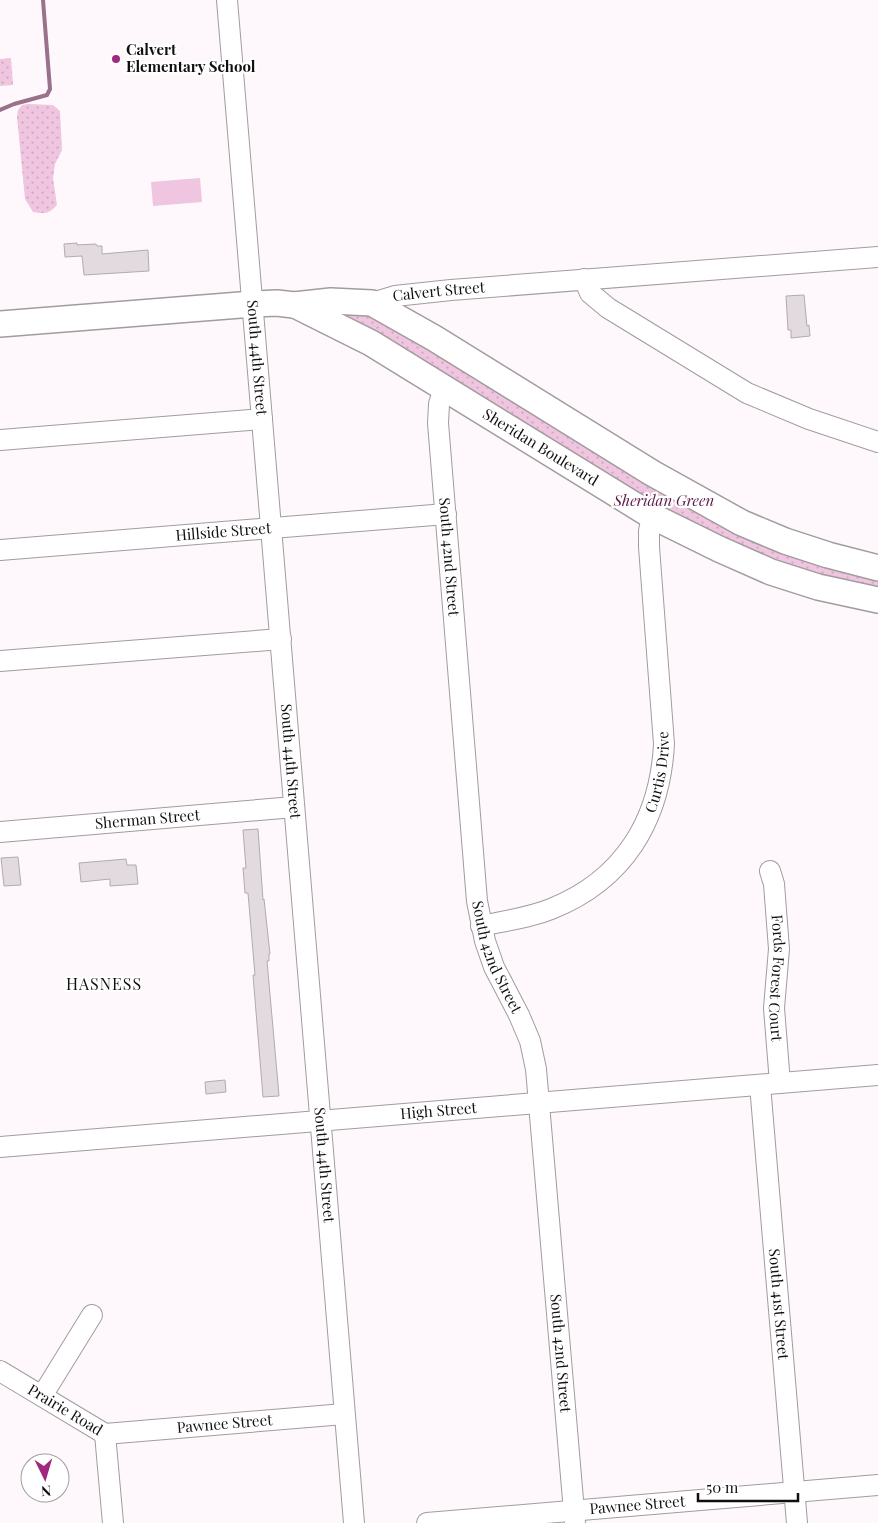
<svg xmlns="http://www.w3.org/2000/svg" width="878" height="1523" font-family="'Playfair Display',serif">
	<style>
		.green { fill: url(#green-dots) }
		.pitch { fill: #f0c5df }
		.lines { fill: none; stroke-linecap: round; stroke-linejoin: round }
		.stream { stroke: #99718a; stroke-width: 4 }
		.building { fill: #e2dadf; stroke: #b1abae }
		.minor-casing { stroke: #a29b9f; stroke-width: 22 }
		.major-casing { stroke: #a29b9f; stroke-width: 28 }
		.minor { stroke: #fff; stroke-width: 20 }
		.major { stroke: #fff; stroke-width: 25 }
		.poi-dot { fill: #a1287f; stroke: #fff; stroke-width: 2 }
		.labels { text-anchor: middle; stroke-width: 4.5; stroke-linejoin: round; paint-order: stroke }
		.poi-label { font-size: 15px; font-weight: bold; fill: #120f11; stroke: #fff; text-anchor: start }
		.street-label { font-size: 15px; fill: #120f11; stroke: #fff }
		.park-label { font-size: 15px; font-style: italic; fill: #5a1847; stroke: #fff }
		.neighbourhood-label { font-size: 16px; letter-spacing: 1px; fill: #120f11; stroke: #fff }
	</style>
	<defs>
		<pattern id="green-dots" width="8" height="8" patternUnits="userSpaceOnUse" patternTransform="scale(1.25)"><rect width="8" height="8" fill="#f0c5df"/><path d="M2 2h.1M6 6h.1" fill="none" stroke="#cda8be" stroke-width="1.8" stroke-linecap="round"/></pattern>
	</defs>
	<rect width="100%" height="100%" fill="#fef8fc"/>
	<g class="green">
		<polygon points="11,58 13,85 0,86 0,59"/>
		<path d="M28,104l25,1 7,6 2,39 -7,14 -2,14 4,27c-8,9 -13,9 -24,7l-8,-13 -8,-82 1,-7 4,-5z"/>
		<polygon points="331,301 355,302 652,473 878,568 878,600 771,572 349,332"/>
	</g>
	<polygon class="pitch" points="200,178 202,202 153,206 151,182"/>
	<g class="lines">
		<polyline class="stream" points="0,110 14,104 47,95 50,89 43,0"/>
	</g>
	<g class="building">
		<polygon points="77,243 77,245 96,244 97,246 102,246 102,254 148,250 149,271 84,275 82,256 65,257 64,244"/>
		<polygon points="804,295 807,326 809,325 810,336 791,338 791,330 788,330 786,296"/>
		<polygon points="258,829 263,900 264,899 270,954 269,954 269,961 267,961 278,1084 279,1096 263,1097 253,975 255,975 248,893 245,893 243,868 246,868 243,830"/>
		<polygon points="18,857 21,885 4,886 1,858"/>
		<polygon points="126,859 127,865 136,865 138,884 110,886 110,879 81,882 79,863"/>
		<polygon points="225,1080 226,1092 206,1094 205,1082"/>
	</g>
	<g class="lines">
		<g class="minor-casing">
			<g id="minor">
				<path id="s1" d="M227,0l127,1523"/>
				<polyline points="584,279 590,293 608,308 747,393 809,419 878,442"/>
				<path id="s2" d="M372,303l23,-7 56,-6 427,-33"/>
				<path id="s3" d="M444,388l-5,16 -1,19 39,478 8,40 9,26 25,48 11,26 6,28 39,454"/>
				<polyline points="0,440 262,419"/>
				<path id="s4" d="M0,550l446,-36"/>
				<polyline points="0,661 281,639"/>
				<path id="s5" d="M0,832l294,-25"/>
				<path id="s6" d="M770,871l4,13 5,65 -5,59 6,75"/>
				<path id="s7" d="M481,926c23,-5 48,-8 70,-17 73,-29 109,-89 113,-165l-15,-197v-16l3,-15"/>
				<path id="s8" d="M760,1085l37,438"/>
				<path id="s9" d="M0,1147l878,-72"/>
				<path id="s10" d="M0,1371l105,63"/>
				<polyline points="42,1396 92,1315"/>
				<path id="s11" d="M105,1434l239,-20"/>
				<polyline points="105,1434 113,1523"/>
				<path id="s12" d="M427,1523l451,-38"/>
			</g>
		</g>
		<g class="major-casing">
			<g id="major">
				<path id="s13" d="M295,305l76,38 281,173 67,33 52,23 47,15 60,13"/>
				<polyline points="0,324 253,304 277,303 294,305 331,301 372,303 434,338 652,473 742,523 785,541 828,555 878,568"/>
			</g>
		</g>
		<use href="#minor" class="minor"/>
		<use href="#major" class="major"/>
	</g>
	<circle class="poi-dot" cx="116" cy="59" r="5"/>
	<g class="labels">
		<g class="poi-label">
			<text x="126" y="55">Calvert<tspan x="126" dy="17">Elementary School</tspan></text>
		</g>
		<g class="street-label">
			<text dy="5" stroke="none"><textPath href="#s2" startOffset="68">Calvert Street</textPath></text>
			<text dy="5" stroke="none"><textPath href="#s1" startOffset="359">South 44th Street</textPath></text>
			<text dy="5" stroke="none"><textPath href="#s13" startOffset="284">Sheridan Boulevard</textPath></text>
			<text dy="5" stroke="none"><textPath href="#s4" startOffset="224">Hillside Street</textPath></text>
			<text dy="5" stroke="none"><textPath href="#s3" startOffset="170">South 42nd Street</textPath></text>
			<text dy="5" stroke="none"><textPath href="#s1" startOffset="764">South 44th Street</textPath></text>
			<text dy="5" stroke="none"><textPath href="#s7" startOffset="256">Curtis Drive</textPath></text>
			<text dy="5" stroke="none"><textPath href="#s5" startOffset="148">Sherman Street</textPath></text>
			<text dy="5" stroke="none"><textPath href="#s3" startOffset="575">South 42nd Street</textPath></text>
			<text dy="5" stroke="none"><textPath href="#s6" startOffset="108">Fords Forest Court</textPath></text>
			<text dy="5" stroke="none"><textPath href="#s9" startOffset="440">High Street</textPath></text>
			<text dy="5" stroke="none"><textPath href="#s1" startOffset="1169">South 44th Street</textPath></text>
			<text dy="5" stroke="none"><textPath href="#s8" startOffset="220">South 41st Street</textPath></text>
			<text dy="5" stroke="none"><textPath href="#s3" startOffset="980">South 42nd Street</textPath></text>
			<text dy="5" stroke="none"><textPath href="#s10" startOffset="76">Prairie Road</textPath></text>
			<text dy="5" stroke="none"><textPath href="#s11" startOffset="120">Pawnee Street</textPath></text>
			<text dy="5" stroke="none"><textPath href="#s12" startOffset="211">Pawnee Street</textPath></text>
		</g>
		<g class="park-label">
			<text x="664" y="506">Sheridan Green</text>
		</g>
		<g class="neighbourhood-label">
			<text x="104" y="990">HASNESS</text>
		</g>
	</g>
	<g transform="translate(45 1478) rotate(175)"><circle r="24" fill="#ffffff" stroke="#a09fa0"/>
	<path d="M0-4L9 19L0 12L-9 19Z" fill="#a1287f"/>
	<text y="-8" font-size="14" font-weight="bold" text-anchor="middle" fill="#120f11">N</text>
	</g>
	<path d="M698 1493v8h100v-8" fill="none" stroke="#120f11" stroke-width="2.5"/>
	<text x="706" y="1493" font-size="15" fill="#120f11" stroke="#ffffff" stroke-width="4" paint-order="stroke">50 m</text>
</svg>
